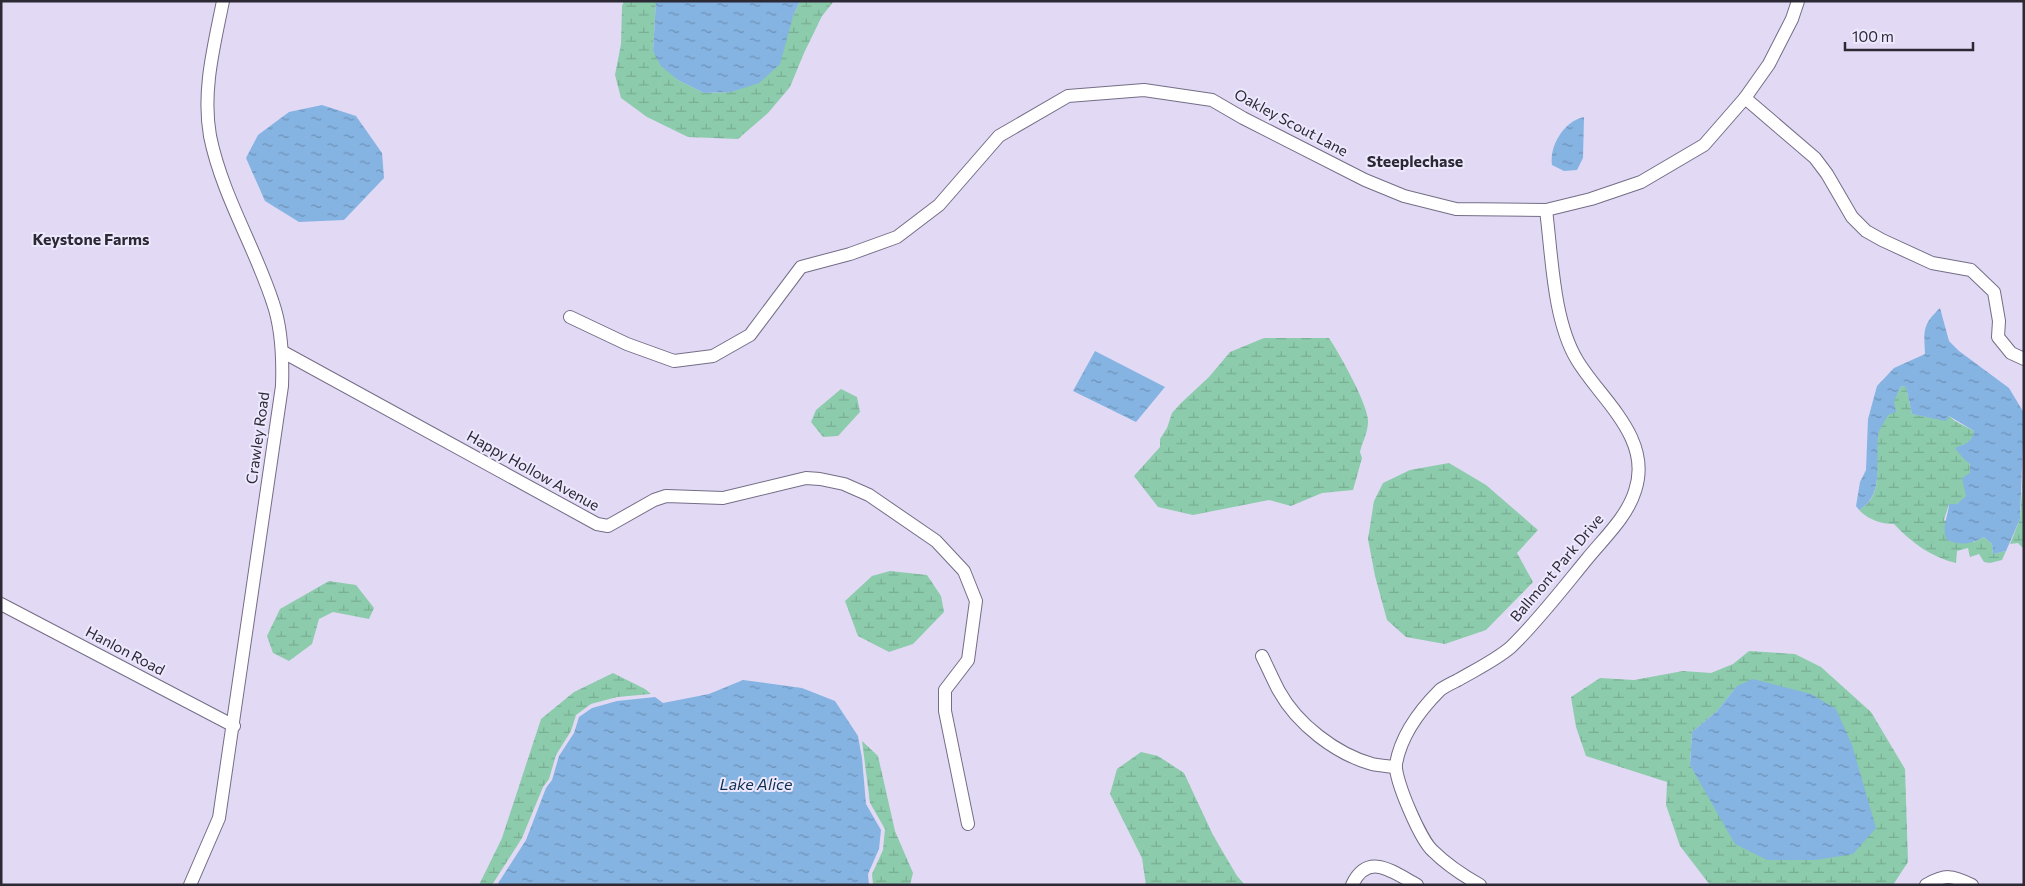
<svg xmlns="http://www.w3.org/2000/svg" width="2025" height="886" font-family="Commissioner,sans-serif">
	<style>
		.wetland { fill: url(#wetland-marsh); fill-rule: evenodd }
		.water { fill: url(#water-ripples) }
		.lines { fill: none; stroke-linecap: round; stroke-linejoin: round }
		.minor-casing { stroke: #756d86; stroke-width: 14 }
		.minor { stroke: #fff; stroke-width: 12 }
		.labels { text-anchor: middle; stroke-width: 4; stroke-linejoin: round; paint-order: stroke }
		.street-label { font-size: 15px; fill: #2c2934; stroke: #eee8fe }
		.neighbourhood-label { font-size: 16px; font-weight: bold; fill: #2c2934; stroke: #eee8fe }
		.water-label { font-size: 16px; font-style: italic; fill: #0e304f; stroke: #eee8fe }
	</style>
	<defs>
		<pattern id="wetland-marsh" width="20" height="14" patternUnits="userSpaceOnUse" patternTransform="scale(1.25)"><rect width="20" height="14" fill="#8ccbab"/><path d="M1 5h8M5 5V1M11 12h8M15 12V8" fill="none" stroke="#79ae94"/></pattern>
		<pattern id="water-ripples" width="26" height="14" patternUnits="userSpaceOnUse" patternTransform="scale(1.25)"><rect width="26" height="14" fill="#85b3e2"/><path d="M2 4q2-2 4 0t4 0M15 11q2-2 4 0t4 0" fill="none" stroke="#6d92b8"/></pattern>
	</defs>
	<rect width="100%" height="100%" fill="#e2daf5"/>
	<g class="wetland">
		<polygon points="624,1 656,1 653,51 678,80 704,93 731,92 793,16 800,1 834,1 822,16 804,53 790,87 768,113 738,139 688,137 647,117 621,98 615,75 621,44 622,6"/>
		<path d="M1264,338h65c10,15 40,68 39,84 0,10 -6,21 -8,30l2,6 -9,32 -31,3 -31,13 -22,-6 -76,15 -35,-8 -24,-31 26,-29v-8l7,-11 5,-15 9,-10 28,-26 21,-25z"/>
		<path d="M1901,386l5,1 6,27 34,6 3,-4 6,5 19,10 -1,6 -4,5 1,31 -3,23 -10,8h-8l-5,16 30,22 10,-5 8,7 1,10 13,-3 -4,9 -12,3 -6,-1 -5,-8 -9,3 -2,-9 -11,3 -1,12c-25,-6 -44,-20 -62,-39 -13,0 -25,-4 -35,-14 28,-16 14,-49 19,-75 2,-12 17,-37 23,-49z"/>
		<polygon points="841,389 857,397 860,412 838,436 823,437 811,422 816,410"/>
		<polygon points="2024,457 2024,549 2018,543 2010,544 2020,519"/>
		<polygon points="1449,463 1486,485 1538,530 1517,553 1533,582 1486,630 1445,644 1406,637 1387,620 1375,576 1368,539 1374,501 1383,483 1410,470"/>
		<polygon points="890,571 927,575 941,596 944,612 913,644 889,652 858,636 845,601 872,576"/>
		<polygon points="329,581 356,585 374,608 369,619 333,612 319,619 312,644 289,661 273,653 267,636 280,609"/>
		<path d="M1749,651l46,3 26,13 50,45 34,57 3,93 -15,23h-183l-30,-39 -14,-41 1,-23 -81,-26 -10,-29 -5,-30 29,-19 34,2 49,-9 28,2 22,-9zM1737,686l-30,106 -17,-27 2,-33 25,-21z"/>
		<polygon points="613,673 645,689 651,694 617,697 591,704 576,715 571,731 556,755 549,779 543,787 522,838 492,885 479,885 502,838 541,719 574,692"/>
		<polygon points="862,741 878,756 895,831 913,873 910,885 873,885 872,874 883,850 885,829 870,803"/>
		<polygon points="1141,752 1158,756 1184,773 1213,835 1237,876 1245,885 1146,885 1142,858 1110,794 1117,769"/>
	</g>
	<g class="water">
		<polygon points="656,1 800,1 793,16 780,64 759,83 731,92 704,93 678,80 661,66 653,51"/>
		<polygon points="322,105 356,116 382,153 384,178 344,220 299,222 265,201 246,158 258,135 289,112"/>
		<path d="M1584,117l-1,41 -6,12 -13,1 -12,-6c-3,-19 12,-44 32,-48z"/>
		<path d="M1940,308l9,33 10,10 50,37 15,25 -4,106 -14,32 -13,3 -1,-10 -8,-7c-13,7 -22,9 -37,3 -6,-14 1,-22 2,-36h8l9,-8 -4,-18 8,-5v-9l-7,-6 -8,-10c10,-4 17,-5 19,-17l-25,-15 -3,5 -34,-7 -6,-27 -5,-1 -7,15 2,11 -8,3c-3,6 -10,15 -10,22 -3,25 7,58 -19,73l-3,-4 4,-24 6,-12 2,-51 9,-33 17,-18 31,-14c-1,-23 -3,-29 15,-46z"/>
		<polygon points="1095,351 1165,387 1136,422 1073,391"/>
		<polygon points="1753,679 1811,694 1836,709 1852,745 1876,828 1853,854 1816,860 1767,860 1735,844 1690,765 1692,732 1717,711 1737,686"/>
		<polygon points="743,680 802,688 835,701 858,736 862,758 866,804 881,830 879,849 868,874 869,885 497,885 526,840 546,788 552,780 559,756 574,733 579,717 592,708 617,701 655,697 663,703 709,694"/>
	</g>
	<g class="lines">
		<g class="minor-casing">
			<g id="minor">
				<polyline points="1745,98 1815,158 1827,174 1852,217 1866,231 1882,240 1932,263 1971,270 1994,292 1999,321 1998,337 2011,353 2024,359"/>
				<polyline points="570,317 627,344 674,361 713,356 750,335 801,267 850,254 897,237 939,205 999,136 1068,96 1144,90 1212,100 1243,118 1365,180 1404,196 1456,209 1546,210 1591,199 1641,182 1704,145 1745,98 1769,64 1792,19 1798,1"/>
				<polyline points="283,352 597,524 608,526 654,500 666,496 723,498 806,478 820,479 844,484 869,495 936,541 964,571 976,601 968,660 945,690 945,711 968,824"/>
				<polyline points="1,604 234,726"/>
				<path d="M1262,656c6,12 11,24 17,35 18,33 57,63 93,73 8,2 16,2 23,3"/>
				<path d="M190,885l29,-67 63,-432c1,-28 0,-57 -9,-83 -18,-56 -51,-108 -63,-167 -8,-45 4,-90 13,-135"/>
				<path d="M1352,885c16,-34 41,-13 65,0"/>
				<path d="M1480,885c-16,-9 -34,-21 -47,-34 -12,-10 -39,-72 -37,-87 5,-29 23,-53 44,-74 5,-4 12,-7 18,-10 17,-10 38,-20 53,-33 26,-25 53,-60 76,-88 17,-21 40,-42 48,-68 18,-53 -34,-91 -58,-131 -24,-40 -25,-104 -31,-150"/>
				<path d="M1926,885c19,-11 26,-10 46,0"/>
			</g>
		</g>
		<use href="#minor" class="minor"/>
	</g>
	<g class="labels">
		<g class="street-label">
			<text transform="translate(1291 123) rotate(28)" y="5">Oakley Scout Lane</text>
			<text transform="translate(258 438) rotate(-82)" y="5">Crawley Road</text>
			<text transform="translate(533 471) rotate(29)" y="5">Happy Hollow Avenue</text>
			<text transform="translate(1557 568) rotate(-50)" y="5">Ballmont Park Drive</text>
			<text transform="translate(125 651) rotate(28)" y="5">Hanlon Road</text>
		</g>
		<g class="neighbourhood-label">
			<text x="1415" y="167">Steeplechase</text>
			<text x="91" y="245">Keystone Farms</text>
		</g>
		<g class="water-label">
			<text x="756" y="790">Lake Alice</text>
		</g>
	</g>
	<rect width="2025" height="886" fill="none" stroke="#2c2934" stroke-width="5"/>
	<path d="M1845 42v8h128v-8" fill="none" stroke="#2c2934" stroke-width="2.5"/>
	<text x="1852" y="42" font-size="15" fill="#2c2934" stroke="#eee8fe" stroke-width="4" paint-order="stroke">100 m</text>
</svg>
